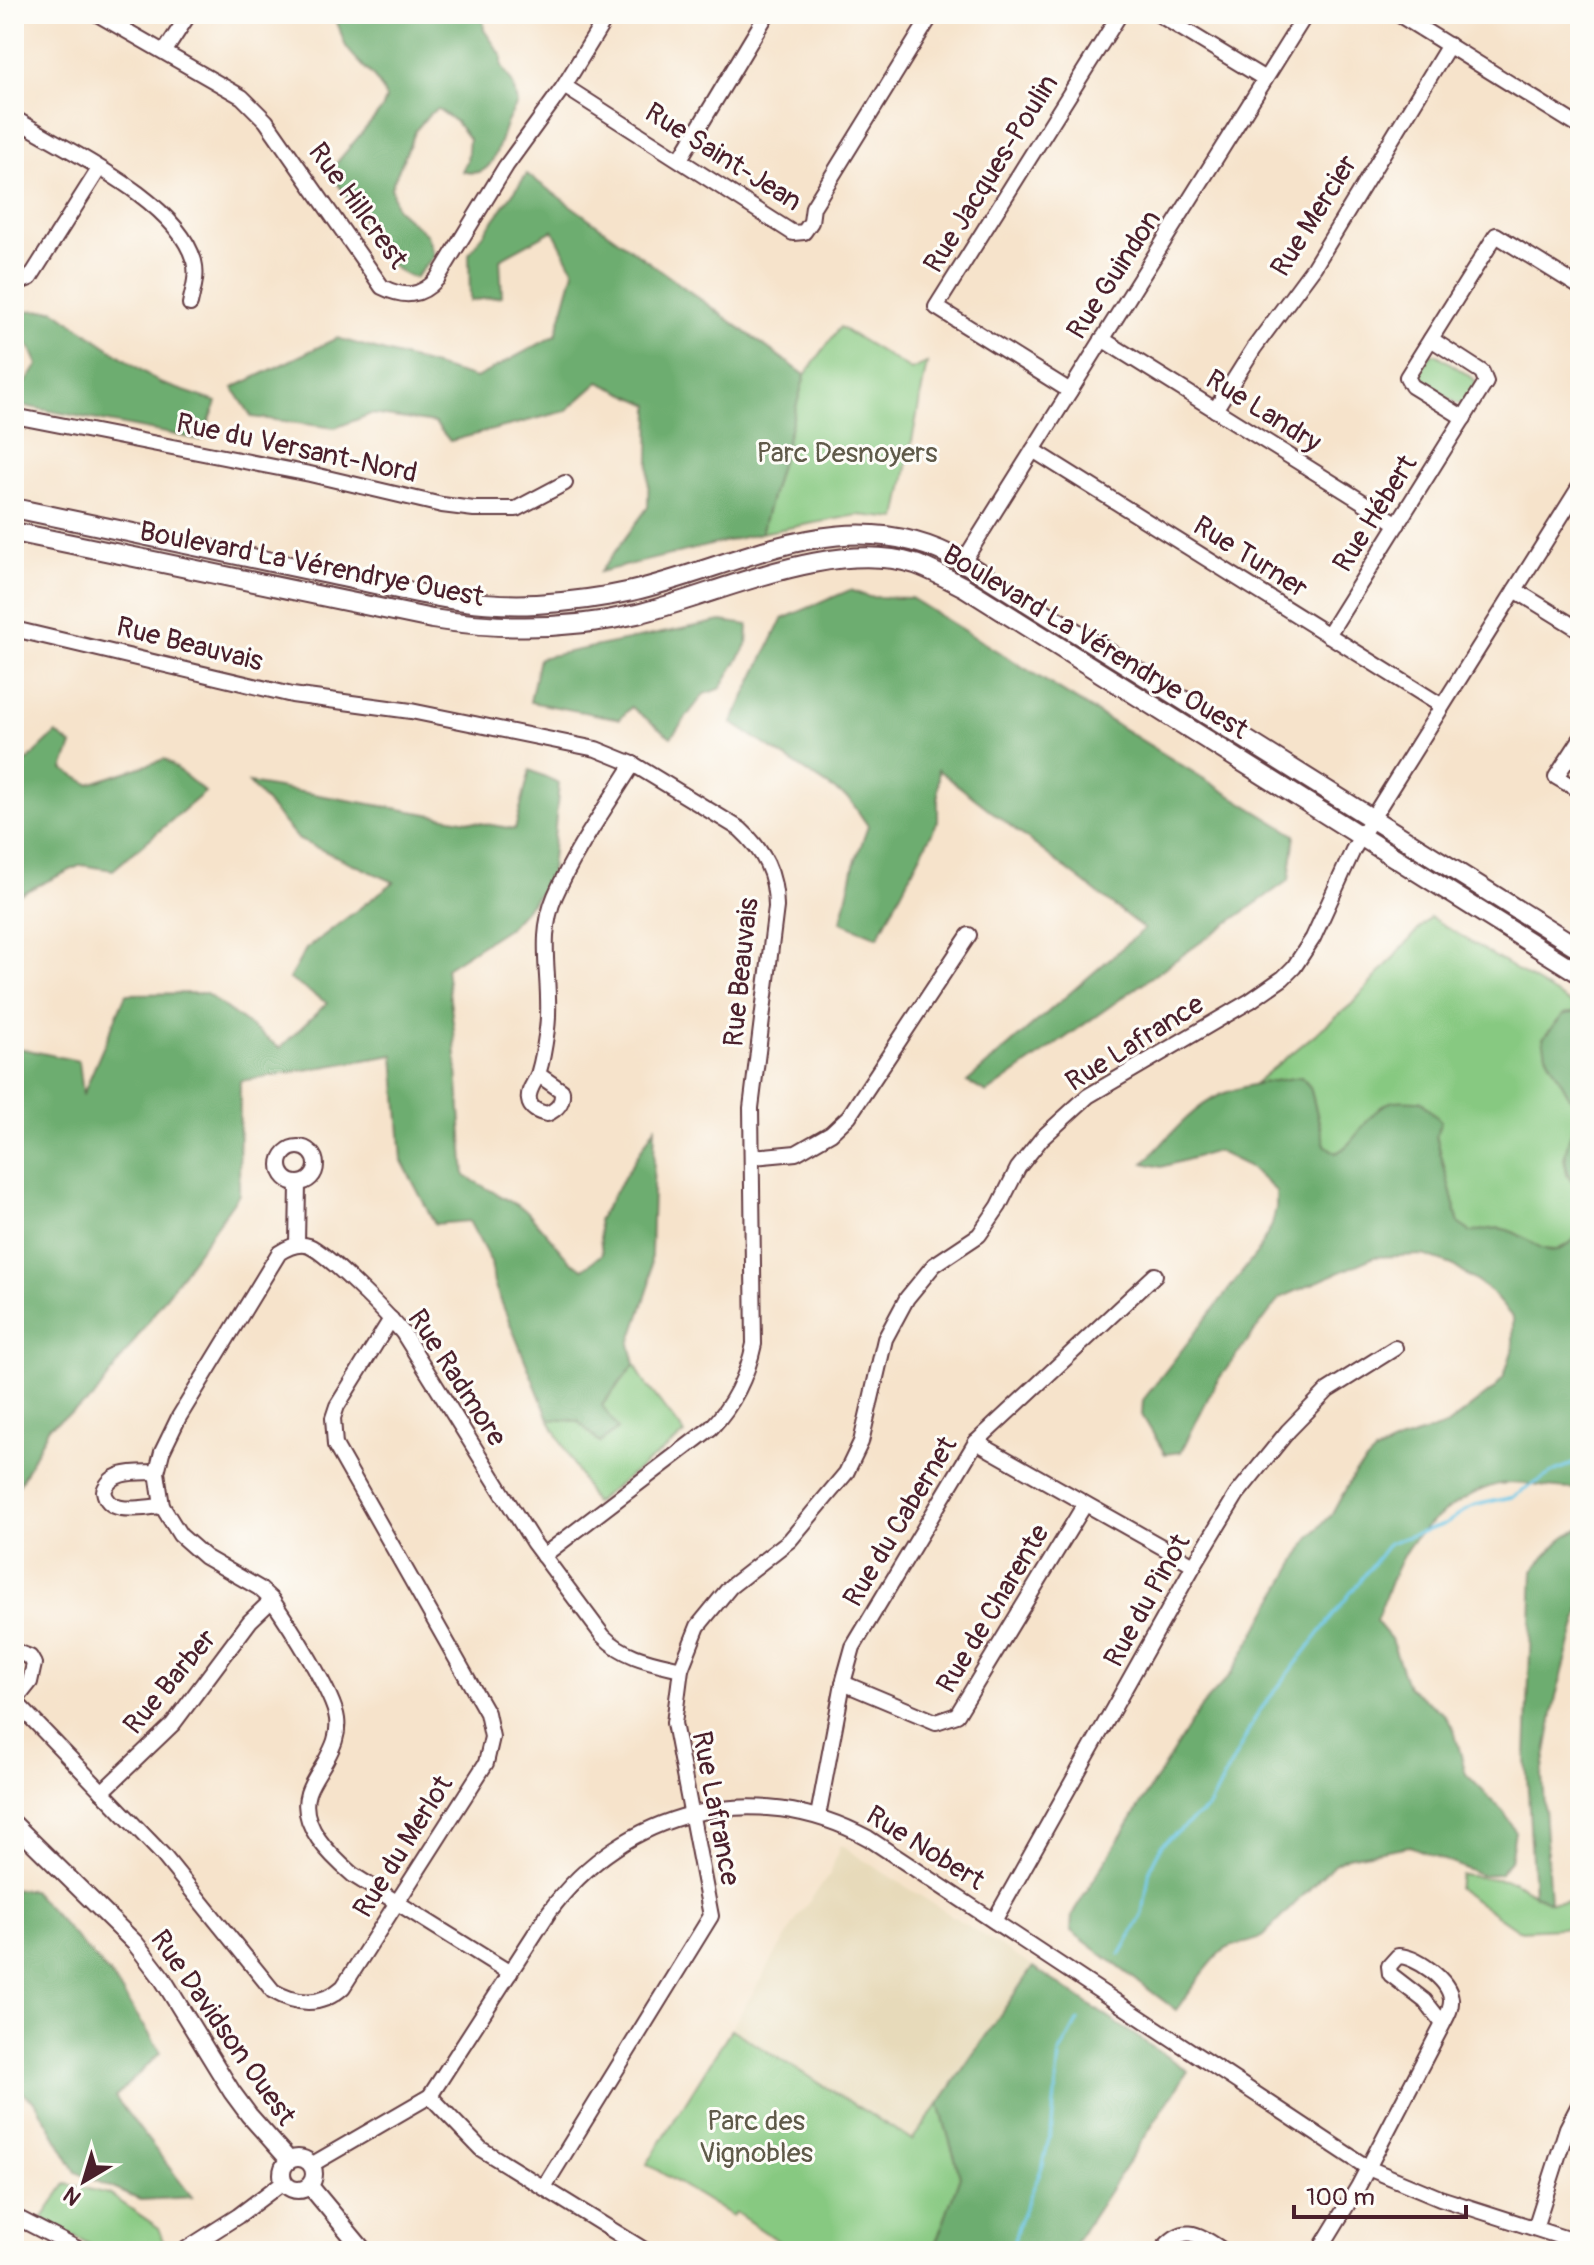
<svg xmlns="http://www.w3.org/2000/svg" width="1594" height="2265" font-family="Pangolin,sans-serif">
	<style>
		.built { fill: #e7daba }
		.green { fill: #87c981; stroke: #687456; stroke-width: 2 }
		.forest { fill: #6dad6f; stroke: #5c664d; stroke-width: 2 }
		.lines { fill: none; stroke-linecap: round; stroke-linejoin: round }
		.stream { stroke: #67c5e5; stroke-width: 3 }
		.minor-casing { stroke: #643c43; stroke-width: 18 }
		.tertiary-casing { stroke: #643c43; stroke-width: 20 }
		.secondary-casing { stroke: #643c43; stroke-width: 22 }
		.minor { stroke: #fff; stroke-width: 14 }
		.tertiary { stroke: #fff; stroke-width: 16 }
		.secondary { stroke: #fff; stroke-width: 18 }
		.labels { text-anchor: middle; stroke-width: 6; stroke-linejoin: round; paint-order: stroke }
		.street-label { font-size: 28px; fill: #4a1f2b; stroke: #fdfcf7 }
		.park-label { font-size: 28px; fill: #5f5a49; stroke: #fdfcf7 }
	</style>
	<rect width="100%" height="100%" fill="#fdfcf7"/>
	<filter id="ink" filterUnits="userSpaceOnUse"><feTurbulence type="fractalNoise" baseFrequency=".0125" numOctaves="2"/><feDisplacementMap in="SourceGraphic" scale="16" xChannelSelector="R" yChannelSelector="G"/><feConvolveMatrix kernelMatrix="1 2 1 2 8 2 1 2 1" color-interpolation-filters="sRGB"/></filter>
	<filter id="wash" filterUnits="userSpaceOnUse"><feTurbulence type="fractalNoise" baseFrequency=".006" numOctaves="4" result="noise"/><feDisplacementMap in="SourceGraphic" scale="32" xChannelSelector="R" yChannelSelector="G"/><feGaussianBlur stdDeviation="1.8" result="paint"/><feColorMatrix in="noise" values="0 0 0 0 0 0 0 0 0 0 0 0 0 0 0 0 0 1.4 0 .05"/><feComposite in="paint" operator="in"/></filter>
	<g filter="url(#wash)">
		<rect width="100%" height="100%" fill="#f6e3cb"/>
		<polygon class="built" points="840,1845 1033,1967 913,2140 731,2029 799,1915 830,1874"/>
		<g class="green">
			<polygon points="840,327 911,370 927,363 897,519 858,515 761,533 805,375"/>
			<polygon points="1431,354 1436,354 1474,379 1476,386 1466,403 1458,404 1420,380 1419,372"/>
			<polygon points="1430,917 1580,1009 1580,1012 1564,1014 1546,1054 1578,1112 1564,1158 1567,1174 1580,1195 1580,1231 1572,1242 1557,1250 1540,1249 1515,1233 1500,1228 1471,1232 1459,1224 1436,1135 1378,1110 1348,1147 1336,1153 1325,1145 1310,1087 1301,1077 1254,1084 1352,1004"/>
			<polygon points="635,1364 643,1380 685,1434 594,1503 549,1419 578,1421 600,1443 602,1405"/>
			<polygon points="1461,1875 1512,1881 1550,1902 1580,1901 1580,1927 1518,1930 1457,1888"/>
			<polygon points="731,2029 912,2140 939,2104 960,2176 937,2240 930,2251 793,2251 735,2212 732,2216 647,2164"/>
			<polygon points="66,2184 109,2194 159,2228 165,2244 158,2251 102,2251 42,2219"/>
		</g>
		<g class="forest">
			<path d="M330,14h153l1,16 18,26v10l11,18 4,20c-4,7 -9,15 -12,23 -8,22 -12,54 -43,44l5,-10 2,-22 -13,-17 -18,-13 -9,5 -13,16 -25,57 5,21 31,27 7,21 -19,22c-15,-4 -27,-13 -32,-28l-49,-72 -1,-11 49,-58 4,-10c-8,-24 -25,-32 -39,-51 -7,-10 -6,-26 -17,-34z"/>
			<polygon points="527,174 805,375 761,533 600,572 648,507 650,405 599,382 566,411 450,441 435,423 371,414 335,428 252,417 233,388 337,338 476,378 556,335 574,271 553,230 500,259 502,296 470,301 469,254"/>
			<polygon points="54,310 160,383 217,402 202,440 14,404 14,382 25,384 38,365 31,349 14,330 14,323 22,311"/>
			<polygon points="850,590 869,597 911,598 1295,835 1289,880 987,1093 967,1082 1144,929 938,770 938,821 878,937 841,922 854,865 868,826 850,800 732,723 782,619"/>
			<polygon points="721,621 748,625 747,645 720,689 704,694 671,737 631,707 620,719 530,702 539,658"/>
			<polygon points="56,733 72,745 63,769 89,784 165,759 205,792 113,870 81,865 14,897 14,763 26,762"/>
			<polygon points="530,770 559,783 550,882 509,927 446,968 454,1030 465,1176 527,1211 570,1261 583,1269 602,1254 598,1220 655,1127 650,1284 630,1344 635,1364 602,1405 618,1429 600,1443 578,1421 549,1419 494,1284 491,1262 469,1221 435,1224 402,1161 394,1055 240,1081 239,1194 93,1399 49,1427 20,1483 14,1488 14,1047 79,1061 83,1094 126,994 205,993 280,1048 327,1003 289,979 306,949 394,882 299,840 249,783 515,829"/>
			<path d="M1580,1012v183c-24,-37 -14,-44 -2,-83l-32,-58 -3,-16 21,-24z"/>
			<path d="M1301,1077l9,10 15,58 11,8c23,-11 32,-46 58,-52 8,-1 18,0 27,0l20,20 -5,15 23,88 12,8c10,-1 22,-5 32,-3 30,5 48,45 77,2v257c-27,4 -53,-8 -80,-4 -28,5 -70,36 -88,58 -17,22 -26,54 -36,79l15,18 17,48 36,27 10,15 12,45 38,38 11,19 -5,30 -11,13 -19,1 -70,-29 -63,11 -13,7 -71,72c-14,10 -27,5 -40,15 -16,13 -34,42 -47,59l-105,-79 1,-16 128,-207 32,-35 78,-136 22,-23 22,-40 21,-21 27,-13 44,-14 48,-37 10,-13 9,-28v-30l-23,-27 -38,-26 -29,-10 -49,2 -94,41 -65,86 -34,68 -16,2 -23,-39 1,-15 114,-147 15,-28 4,-17v-17l-28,-25 -31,-15 -56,16 -17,-4c23,-24 46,-54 76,-68 25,-11 54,-14 81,-18z"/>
			<polygon points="1580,1528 1580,1610 1556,1697 1542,1775 1550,1902 1534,1894 1526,1758 1533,1570 1564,1537"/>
			<polygon points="14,1889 32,1890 112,1977 161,2052 115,2097 192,2197 140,2200 76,2172 36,2103 14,2086"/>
			<polygon points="1033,1967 1188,2071 1070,2251 930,2251 937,2240 960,2176 939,2104"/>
		</g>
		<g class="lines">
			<g class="stream">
				<polyline points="1120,1955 1143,1914 1150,1868 1162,1844 1209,1807 1258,1713 1389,1543 1443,1525 1474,1505 1513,1497 1555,1471 1580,1461"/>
				<polyline points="1011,2251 1020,2220 1043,2165 1052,2125 1059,2055 1078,2020"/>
			</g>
		</g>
	</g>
	<g filter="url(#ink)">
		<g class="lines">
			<g class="minor-casing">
				<g id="minor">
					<path d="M97,14l145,83 24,24 116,166c22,11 39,10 55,-8l69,-113 58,-80 44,-72"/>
					<polyline points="1158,14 1265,79"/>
					<polyline points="1398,14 1580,127"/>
					<polyline points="165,51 189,14"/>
					<polyline points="564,86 793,233 804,232 811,222 813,207 932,14"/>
					<path d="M14,118c53,33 162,81 180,143 4,15 -1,28 -4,43"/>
					<polyline points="680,159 767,14"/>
					<polyline points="14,281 20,282 30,278 99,169"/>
					<polyline points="1102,339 1398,524"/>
					<polyline points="1070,391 936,307 1120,14"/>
					<polyline points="1215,410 1254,348 1314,267 1449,45"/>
					<polyline points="14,416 310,474 442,505 474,509 516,509 565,483"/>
					<polyline points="1464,418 1412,386 1407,377 1496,235 1580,287"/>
					<polyline points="1033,450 1442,706"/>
					<polyline points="963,562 1306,14"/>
					<polyline points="1515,590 1580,630"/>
					<path d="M14,629l278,66 119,16 185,38 37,15 107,65c24,22 36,45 36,78l-25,201 3,236c-7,33 -20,60 -43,84l-168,128"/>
					<polyline points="1328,635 1486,382 1482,372 1431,339"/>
					<polyline points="1580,740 1556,777 1580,791"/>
					<path d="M539,1075l23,16c1,12 -4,18 -15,23 -9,-2 -17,-5 -18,-14 -2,-11 8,-19 10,-29 4,-13 6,-28 8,-42 6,-45 -11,-89 8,-133 20,-46 52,-90 78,-132"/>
					<circle cx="298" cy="1165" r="18"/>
					<polyline points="753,1157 796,1153 831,1133 849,1116 969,935"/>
					<polyline points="297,1244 298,1184"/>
					<polyline points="976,1442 1194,1565"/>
					<path d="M157,1472c-20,1 -45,-3 -53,19 4,26 38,16 58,15"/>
					<polyline points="14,1651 30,1657 34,1664 30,1682 15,1701"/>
					<polyline points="843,1683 936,1722 957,1715 1085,1504"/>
					<path d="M14,1700l149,155 110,136c24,14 48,16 70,-4l143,-224 6,-26 -5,-24 -152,-268 -2,-27 4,-12 54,-87"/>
					<polyline points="102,1792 173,1724 250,1621 272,1600"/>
					<polyline points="818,1816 843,1683 853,1647 976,1442 1155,1275"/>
					<polyline points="994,1921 1194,1565 1237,1494 1288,1431 1328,1390 1395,1348"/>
					<path d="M510,1973l-157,-98c-22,-19 -55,-50 -45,-82 4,-12 12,-22 18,-33 7,-13 13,-25 11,-41 -3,-25 -49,-96 -65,-119l-13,-12 -54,-31 -25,-22 -18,-29 -5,-34 5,-20 17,-35 100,-164c9,-6 19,-11 30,-7 18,7 79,69 94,87l130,209 70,94c22,22 49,26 78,33"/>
					<polyline points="430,2096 481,2149 646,2251"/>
					<path d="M311,2165l119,-69 119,-184c75,-103 207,-135 319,-74l500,330 72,30 140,45"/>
					<polyline points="544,2187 711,1916 674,1723 681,1669 698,1626 730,1587 790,1540 846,1473 861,1442 885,1339 907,1298 934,1265 979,1235 999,1206 1018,1168 1042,1138 1088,1096 1250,1001 1283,978 1294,967 1313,938 1353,850 1371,820 1580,486"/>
					<polyline points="14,2216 82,2251"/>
					<polyline points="1535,2228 1567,2128 1580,2103"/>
					<polyline points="183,2251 238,2216 283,2182"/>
					<path d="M1161,2251c23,-29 37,-17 63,0"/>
					<path d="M1319,2251l39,-64 85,-163c4,-8 9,-16 8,-25 -2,-20 -36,-43 -53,-43l-9,10 1,8 35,27 18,23"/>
				</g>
			</g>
			<g class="tertiary-casing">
				<g id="tertiary">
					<polyline points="14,1824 135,1943 162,1978 232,2092 249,2115 289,2160"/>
					<circle cx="298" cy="2174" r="16"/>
					<polyline points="310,2186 364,2251"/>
				</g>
			</g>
			<g class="secondary-casing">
				<g id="secondary">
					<path d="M14,508c104,22 209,44 314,66 69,14 136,34 208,30 32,-2 65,-6 96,-13 113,-27 218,-94 331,-29l617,387"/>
					<path d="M14,532l418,87c69,11 136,11 205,-5 83,-20 194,-76 278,-50 17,6 33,15 49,23l616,387"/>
				</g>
			</g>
			<use href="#minor" class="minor"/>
			<use href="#tertiary" class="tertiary"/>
			<use href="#secondary" class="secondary"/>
		</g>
	</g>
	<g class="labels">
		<g class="street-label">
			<text transform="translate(724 156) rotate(32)" y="10">Rue Saint-Jean</text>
			<text transform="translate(990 173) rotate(-58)" y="10">Rue Jacques-Poulin</text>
			<text transform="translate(359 205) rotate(54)" y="10">Rue Hillcrest</text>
			<text transform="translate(1313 215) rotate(-58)" y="10">Rue Mercier</text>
			<text transform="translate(1113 274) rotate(-57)" y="10">Rue Guindon</text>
			<text transform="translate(1264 410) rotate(32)" y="10">Rue Landry</text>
			<text transform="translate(297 447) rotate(12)" y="10">Rue du Versant-Nord</text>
			<text transform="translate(1374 513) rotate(-58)" y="10">Rue Hébert</text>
			<text transform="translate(1251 556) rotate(32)" y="10">Rue Turner</text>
			<text transform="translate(312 563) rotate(11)" y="10">Boulevard La Vérendrye Ouest</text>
			<text transform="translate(1096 641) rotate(31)" y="10">Boulevard La Vérendrye Ouest</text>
			<text transform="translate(190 643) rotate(14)" y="10">Rue Beauvais</text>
			<text transform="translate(740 972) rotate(-84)" y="10">Rue Beauvais</text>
			<text transform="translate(1134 1042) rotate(-32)" y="10">Rue Lafrance</text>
			<text transform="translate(458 1377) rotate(57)" y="10">Rue Radmore</text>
			<text transform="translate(899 1521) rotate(-59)" y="10">Rue du Cabernet</text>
			<text transform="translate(1146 1600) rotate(-61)" y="10">Rue du Pinot</text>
			<text transform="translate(992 1608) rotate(-59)" y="10">Rue de Charente</text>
			<text transform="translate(169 1681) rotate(-50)" y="10">Rue Barber</text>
			<text transform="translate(717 1808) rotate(79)" y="10">Rue Lafrance</text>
			<text transform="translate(402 1846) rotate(-58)" y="10">Rue du Merlot</text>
			<text transform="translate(926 1847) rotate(32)" y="10">Rue Nobert</text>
			<text transform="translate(224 2027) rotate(55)" y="10">Rue Davidson Ouest</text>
		</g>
		<g class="park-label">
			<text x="847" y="462">Parc Desnoyers</text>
			<text x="756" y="2130">Parc des<tspan x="756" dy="32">Vignobles</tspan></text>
		</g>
	</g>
	<rect width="1594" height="2265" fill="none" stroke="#fdfcf7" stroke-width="48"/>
	<g transform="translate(84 2181) rotate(218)" stroke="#fdfcf7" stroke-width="6" paint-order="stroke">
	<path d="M0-6L14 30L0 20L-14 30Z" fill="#4a1f2b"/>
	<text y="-12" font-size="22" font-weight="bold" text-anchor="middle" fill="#4a1f2b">N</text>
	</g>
	<path d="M1294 2205v12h172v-12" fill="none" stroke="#4a1f2b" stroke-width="4"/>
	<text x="1306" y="2205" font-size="24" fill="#4a1f2b" stroke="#fdfcf7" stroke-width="6" paint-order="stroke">100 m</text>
</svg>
